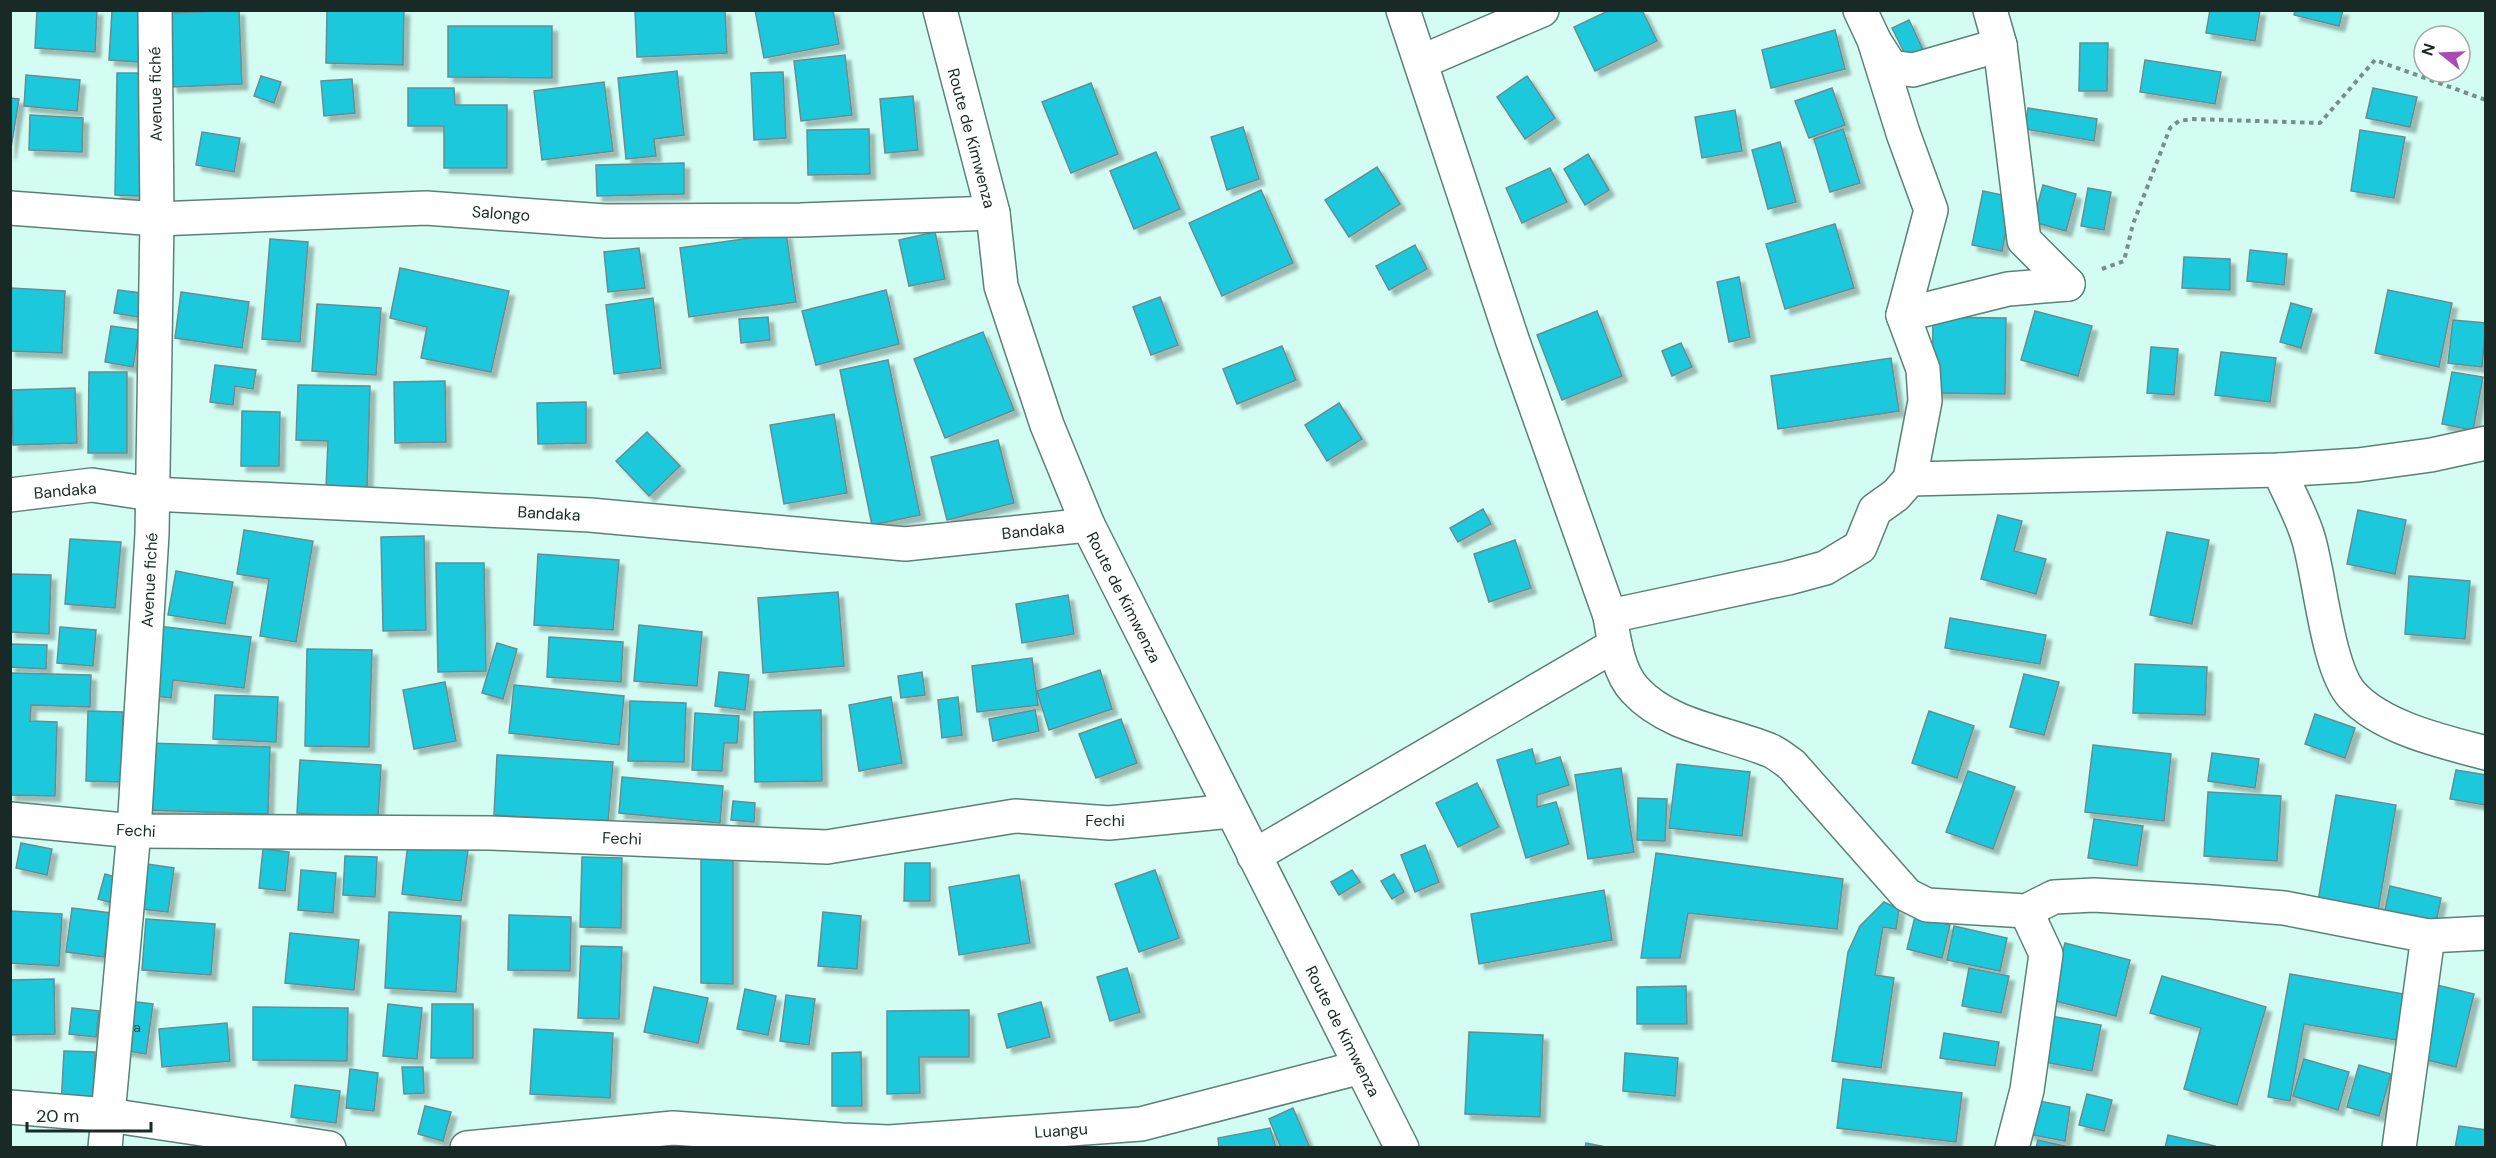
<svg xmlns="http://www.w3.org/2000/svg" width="2496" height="1158" font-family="'DM Sans',sans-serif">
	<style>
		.building { fill: #1fc8db; stroke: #658e93; stroke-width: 1.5; filter: url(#shadow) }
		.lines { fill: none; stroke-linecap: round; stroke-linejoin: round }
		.minor-casing { stroke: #5b8177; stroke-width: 36 }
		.path { stroke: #749089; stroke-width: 4; stroke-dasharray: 4.5 4.5; stroke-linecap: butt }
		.minor { stroke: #fff; stroke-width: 33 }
		.labels { text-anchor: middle; stroke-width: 4.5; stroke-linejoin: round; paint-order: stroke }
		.number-label { font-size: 14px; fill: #1a5152 }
		.street-label { font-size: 16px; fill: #192925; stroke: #fff }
	</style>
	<defs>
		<filter id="shadow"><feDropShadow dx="5.5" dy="5.5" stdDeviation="1.5" flood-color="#0004"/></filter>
	</defs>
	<rect width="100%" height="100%" fill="#d3fdf2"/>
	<g class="building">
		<polygon points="37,10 97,10 95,52 35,48"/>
		<polygon points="112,10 142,10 138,62 109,60"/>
		<polygon points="239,10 242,84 172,87 170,13"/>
		<polygon points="327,10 404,10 403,65 326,63"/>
		<polygon points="635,10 725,10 727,53 637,57"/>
		<polygon points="755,10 833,10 839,44 764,58"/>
		<polygon points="1610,10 1642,10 1657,41 1595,71 1574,27"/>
		<polygon points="2210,10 2260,10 2255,41 2206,33"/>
		<polygon points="2295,10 2343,10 2339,26 2294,15"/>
		<polygon points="1909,20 1924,52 1908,60 1892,28"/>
		<polygon points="448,26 552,26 552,78 448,77"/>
		<polygon points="1835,30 1845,69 1771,88 1762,50"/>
		<polygon points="2080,43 2108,43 2107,91 2079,91"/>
		<polygon points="845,55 852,115 801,121 794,61"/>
		<polygon points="2145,60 2221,72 2215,104 2140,92"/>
		<polygon points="677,71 684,135 654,139 656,156 626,159 618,78"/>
		<polygon points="783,72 786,138 754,140 751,73"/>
		<polygon points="117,73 144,73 141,196 115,195"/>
		<polygon points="26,75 80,80 77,111 24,106"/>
		<polygon points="261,76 281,82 274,103 254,96"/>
		<polygon points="1527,76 1555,118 1525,139 1497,97"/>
		<polygon points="352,79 355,113 324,116 321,81"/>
		<polygon points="604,82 613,151 542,160 534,91"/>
		<polygon points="1091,83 1118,154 1071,173 1042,102"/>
		<polygon points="408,88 454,88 455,105 507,105 507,168 444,168 444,126 408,126"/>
		<polygon points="1832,88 1845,125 1809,138 1795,101"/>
		<polygon points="2373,88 2417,97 2410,127 2366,118"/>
		<polygon points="913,96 918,150 885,153 880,99"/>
		<polygon points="10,98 19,99 10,154"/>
		<polygon points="2028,108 2097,119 2094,141 2025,129"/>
		<polygon points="1735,110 1742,151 1702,158 1695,117"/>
		<polygon points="30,115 83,118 82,152 29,150"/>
		<polygon points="1243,127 1259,179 1227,190 1211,137"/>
		<polygon points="869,129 870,174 808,175 807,130"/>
		<polygon points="1843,129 1860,183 1830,192 1814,139"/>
		<polygon points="2360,130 2405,137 2394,198 2351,191"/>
		<polygon points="202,132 240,138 234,172 196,165"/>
		<polygon points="1780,142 1796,202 1768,209 1752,150"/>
		<polygon points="1156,152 1180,209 1134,229 1110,171"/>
		<polygon points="1588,154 1609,190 1585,205 1564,169"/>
		<polygon points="684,163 684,194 597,196 596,165"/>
		<polygon points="1377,167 1400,204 1349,237 1325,200"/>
		<polygon points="1550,168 1567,202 1522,223 1506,188"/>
		<polygon points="2043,185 2076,194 2066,231 2033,222"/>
		<polygon points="2088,188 2111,192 2104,230 2081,226"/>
		<polygon points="1261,190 1293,263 1222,296 1189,223"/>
		<polygon points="1983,191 2012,197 2002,251 1972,245"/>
		<polygon points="1835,224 1854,288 1785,309 1766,244"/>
		<polygon points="935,232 945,279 909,286 899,240"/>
		<polygon points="786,233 796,302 689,317 680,248"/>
		<polygon points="270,239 308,242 300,342 262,339"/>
		<polygon points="1415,245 1427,269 1389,290 1376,266"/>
		<polygon points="639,248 645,288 608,292 604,252"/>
		<polygon points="2250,250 2287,254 2284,285 2247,281"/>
		<polygon points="2184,257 2230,259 2230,290 2182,288"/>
		<polygon points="400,268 509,291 491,372 421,358 427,327 390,318"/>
		<polygon points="1739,277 1750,337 1729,342 1717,282"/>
		<polygon points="10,288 65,291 62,353 10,351"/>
		<polygon points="118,290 141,293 138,317 114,313"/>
		<polygon points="886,290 899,344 816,365 802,311"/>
		<polygon points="2388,290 2452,303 2439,367 2375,353"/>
		<polygon points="181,292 249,302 242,348 175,338"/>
		<polygon points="1160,297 1178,345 1151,355 1133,307"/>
		<polygon points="653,298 661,368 614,374 606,305"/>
		<polygon points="2291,303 2312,309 2301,348 2280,342"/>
		<polygon points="317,304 381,308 376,375 312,371"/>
		<polygon points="1597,311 1622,376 1562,400 1537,335"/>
		<polygon points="2035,311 2092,326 2078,376 2021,360"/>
		<polygon points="768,317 770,340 741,343 739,319"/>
		<polygon points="1933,317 2006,318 2005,394 1932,393"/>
		<polygon points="2453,320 2486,323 2482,367 2448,363"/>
		<polygon points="111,326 139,330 133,367 105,362"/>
		<polygon points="983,332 1014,410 945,438 914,359"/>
		<polygon points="1681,343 1692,367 1672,376 1662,351"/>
		<polygon points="1282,346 1296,380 1237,404 1223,369"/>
		<polygon points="2151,347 2178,349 2174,395 2147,393"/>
		<polygon points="2221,352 2276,358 2270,402 2215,395"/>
		<polygon points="1891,358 1899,411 1778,429 1771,376"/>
		<polygon points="888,360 920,515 872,525 840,370"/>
		<polygon points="215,365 256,370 253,389 235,386 233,405 210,402"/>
		<polygon points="89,372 127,372 127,453 88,453"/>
		<polygon points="2452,372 2483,377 2473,430 2442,424"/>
		<polygon points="445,381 446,442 395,443 394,382"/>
		<polygon points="298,385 370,386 367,489 326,488 328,441 296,440"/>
		<polygon points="75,388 77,443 13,445 12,390"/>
		<polygon points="586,402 586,443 538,444 537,403"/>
		<polygon points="1339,403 1362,439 1327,461 1305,425"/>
		<polygon points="242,411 280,412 279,466 241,466"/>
		<polygon points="834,414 847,493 784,504 770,425"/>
		<polygon points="647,432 680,466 649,496 616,461"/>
		<polygon points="998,440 1014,503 947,520 931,457"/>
		<polygon points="1483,509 1491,524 1458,542 1450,528"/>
		<polygon points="2358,510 2406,520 2395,574 2347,564"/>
		<polygon points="1998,515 2022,521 2014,551 2046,559 2036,594 1981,579"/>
		<polygon points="244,530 313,541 296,642 260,636 269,579 237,574"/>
		<polygon points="2167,532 2209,540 2192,624 2150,615"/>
		<polygon points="424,536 426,630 383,631 381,537"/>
		<polygon points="70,539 121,542 115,608 65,604"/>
		<polygon points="1515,540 1531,588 1489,602 1474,554"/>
		<polygon points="538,554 619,560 613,630 534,625"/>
		<polygon points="436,563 484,563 486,671 438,672"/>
		<polygon points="176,571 233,582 225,624 168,615"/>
		<polygon points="10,574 51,575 49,634 10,632"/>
		<polygon points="2409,576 2470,581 2465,639 2405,634"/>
		<polygon points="838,592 844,666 763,673 758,598"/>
		<polygon points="1068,595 1074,634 1022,643 1016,604"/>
		<polygon points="1950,618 2046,635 2040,664 1945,648"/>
		<polygon points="639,625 702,632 697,686 634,681"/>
		<polygon points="157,626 251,637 244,688 173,680 171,698 149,695"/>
		<polygon points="60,627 96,630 93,666 57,663"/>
		<polygon points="549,637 623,642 621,682 547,677"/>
		<polygon points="497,643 517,649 503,699 482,693"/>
		<polygon points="10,644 47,645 46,669 10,667"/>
		<polygon points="307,649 372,650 369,747 305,746"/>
		<polygon points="1032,658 1038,705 977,712 972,666"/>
		<polygon points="2135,664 2207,667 2205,715 2133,713"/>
		<polygon points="1100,670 1112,709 1049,730 1037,691"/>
		<polygon points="719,672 749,675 745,710 715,706"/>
		<polygon points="922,672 925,695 901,698 898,676"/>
		<polygon points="10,673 91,675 90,707 31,705 30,721 57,722 55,796 10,795"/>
		<polygon points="2024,674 2059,682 2044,735 2010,727"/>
		<polygon points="445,682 456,741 414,749 403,690"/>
		<polygon points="514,685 624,696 619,745 509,733"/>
		<polygon points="215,695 278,697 276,742 213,739"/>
		<polygon points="891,697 902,763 859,771 849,705"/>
		<polygon points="958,697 962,735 942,738 938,700"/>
		<polygon points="630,701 686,703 684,762 628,761"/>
		<polygon points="821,710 822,781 755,782 754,712"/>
		<polygon points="1035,710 1039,731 993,741 989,719"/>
		<polygon points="88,711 123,712 121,782 86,781"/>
		<polygon points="1929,711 1974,726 1957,778 1912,763"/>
		<polygon points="695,713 739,716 737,743 724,743 722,771 692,770"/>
		<polygon points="2315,714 2355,728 2345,758 2305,744"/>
		<polygon points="1121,719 1137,763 1096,778 1079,734"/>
		<polygon points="148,743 270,747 268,814 146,810"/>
		<polygon points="2093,745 2171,754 2164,821 2085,812"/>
		<polygon points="1532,749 1536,764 1560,757 1569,785 1537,795 1537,807 1556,802 1569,844 1526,858 1497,760"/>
		<polygon points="2212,753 2259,759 2255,788 2208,781"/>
		<polygon points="497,755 613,762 608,822 494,815"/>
		<polygon points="300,760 381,765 378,818 297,813"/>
		<polygon points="1677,764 1750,772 1742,836 1669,828"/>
		<polygon points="1621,768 1634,852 1588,859 1575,775"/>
		<polygon points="2456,770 2486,775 2486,805 2450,799"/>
		<polygon points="1968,771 2015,787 1993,849 1946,832"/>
		<polygon points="622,777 723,786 720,823 619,813"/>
		<polygon points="1477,783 1499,827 1458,847 1436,803"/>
		<polygon points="2208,792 2281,796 2277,861 2204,856"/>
		<polygon points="2336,795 2396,805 2377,917 2317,907"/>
		<polygon points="1638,798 1667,799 1665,841 1637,840"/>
		<polygon points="733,801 755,803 754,822 731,820"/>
		<polygon points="2094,819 2143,826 2137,866 2088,858"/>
		<polygon points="21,843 52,849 47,875 16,868"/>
		<polygon points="408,843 468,850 461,901 402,894"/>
		<polygon points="1425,845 1439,882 1415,892 1401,855"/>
		<polygon points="263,849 289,852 285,891 259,888"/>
		<polygon points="1656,853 1843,879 1837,929 1688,913 1680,958 1641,958"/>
		<polygon points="345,856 377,857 375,897 343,895"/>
		<polygon points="701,856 733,856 733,984 701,983"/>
		<polygon points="582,857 622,858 621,928 580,927"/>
		<polygon points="905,863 930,863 930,901 904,901"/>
		<polygon points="147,864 174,868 168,912 141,909"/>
		<polygon points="301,870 336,873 333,913 298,910"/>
		<polygon points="1155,870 1179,938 1139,952 1115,884"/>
		<polygon points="1352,870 1360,882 1339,895 1331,882"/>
		<polygon points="105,874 122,879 116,904 98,899"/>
		<polygon points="1394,874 1404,892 1392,899 1381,881"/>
		<polygon points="1019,875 1030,943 959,955 949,887"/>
		<polygon points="2390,886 2441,898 2435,927 2384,915"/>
		<polygon points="1604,890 1612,940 1479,964 1471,914"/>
		<polygon points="1884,902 1899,909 1896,929 1883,927 1875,975 1894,978 1881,1068 1832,1061 1848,952 1860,926"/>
		<polygon points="72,908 111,913 104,957 66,952"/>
		<polygon points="10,911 62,914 59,966 10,963"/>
		<polygon points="389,912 461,916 456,992 385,988"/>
		<polygon points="823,912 861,916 857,969 818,966"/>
		<polygon points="509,915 571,917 570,971 508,970"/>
		<polygon points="1915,917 1950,925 1942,958 1907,949"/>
		<polygon points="146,919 215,924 211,975 142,970"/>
		<polygon points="1954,926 2007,938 2000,971 1947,960"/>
		<polygon points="290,933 359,940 354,990 285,983"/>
		<polygon points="2065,943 2130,960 2116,1016 2051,1000"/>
		<polygon points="581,946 622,947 619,1019 578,1018"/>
		<polygon points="1127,968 1140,1012 1110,1021 1097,977"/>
		<polygon points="1969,968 2009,976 2001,1013 1962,1006"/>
		<polygon points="2290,974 2404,994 2396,1040 2304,1024 2290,1101 2268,1097"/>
		<polygon points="2162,976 2266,1007 2237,1105 2184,1089 2201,1028 2150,1013"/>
		<polygon points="54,979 55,1034 10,1035 10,980"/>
		<polygon points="2433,984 2474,994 2456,1067 2415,1057"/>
		<polygon points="1686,986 1687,1024 1637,1024 1637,987"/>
		<polygon points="654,987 708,998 698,1043 644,1032"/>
		<polygon points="745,989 776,996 768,1035 737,1029"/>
		<polygon points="786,995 815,999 809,1045 780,1041"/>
		<polygon points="128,1001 153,1004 146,1054 121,1050"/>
		<polygon points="1041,1002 1050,1037 1007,1048 998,1014"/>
		<polygon points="388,1004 422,1008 417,1059 383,1056"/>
		<polygon points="432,1004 473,1004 473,1058 431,1058"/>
		<polygon points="253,1007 348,1008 347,1061 253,1060"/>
		<polygon points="72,1008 99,1011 96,1037 69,1034"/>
		<polygon points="969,1010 969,1057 919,1057 920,1093 887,1094 887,1011"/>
		<polygon points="2051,1016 2101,1025 2092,1071 2044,1062"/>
		<polygon points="227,1023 230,1061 162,1067 159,1029"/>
		<polygon points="534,1029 613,1033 610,1098 530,1094"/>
		<polygon points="1469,1032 1543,1035 1540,1117 1465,1114"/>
		<polygon points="1944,1033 1999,1042 1995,1066 1940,1058"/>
		<polygon points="64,1051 95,1052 93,1107 61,1106"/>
		<polygon points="861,1052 862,1106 832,1106 832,1053"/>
		<polygon points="1625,1053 1678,1058 1675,1096 1623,1091"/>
		<polygon points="2304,1059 2349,1072 2338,1110 2293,1096"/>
		<polygon points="2359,1065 2391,1074 2379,1116 2347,1107"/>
		<polygon points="402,1067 423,1067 424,1093 404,1094"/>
		<polygon points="350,1069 378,1073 374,1111 346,1108"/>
		<polygon points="1843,1079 1962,1093 1956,1142 1837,1128"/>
		<polygon points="295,1085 340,1091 336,1123 291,1117"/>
		<polygon points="2087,1094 2112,1100 2104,1131 2079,1125"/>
		<polygon points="2034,1100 2070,1107 2065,1141 2028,1134"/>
		<polygon points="425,1106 451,1112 443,1141 418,1134"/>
		<polygon points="1293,1108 1310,1148 1281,1148 1269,1119"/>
		<polygon points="2459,1126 2486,1130 2486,1148 2455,1148"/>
		<polygon points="1270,1128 1276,1148 1219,1148 1218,1138"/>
		<polygon points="2168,1135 2215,1146 2214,1148 2165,1148"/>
		<polygon points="2038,1140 2073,1148 2036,1148"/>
		<polygon points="1586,1143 1611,1148 1585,1148"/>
	</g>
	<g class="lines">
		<g class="minor-casing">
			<g id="minor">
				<polyline points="940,10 993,213 1001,286 1047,425 1088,525 1402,1148"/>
				<path d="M1403,10l110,332 97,274c4,24 8,56 25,74 34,37 90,42 134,60 8,3 16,10 23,15l115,130 20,10 99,6 28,-14 40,-2 117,7 73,6 144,28 58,-3"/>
				<polyline points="1990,10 2000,45 2024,240 2068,284"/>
				<polyline points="1875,42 1891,67 1913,70 2000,45"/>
				<polyline points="1421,62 1542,10"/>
				<polyline points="10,208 157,219 426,208 605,221 801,220 993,213"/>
				<polyline points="1903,315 2008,289 2068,284"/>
				<path d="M2279,470c9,22 22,44 29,67 12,39 19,131 44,158 30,33 92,47 134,58"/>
				<polyline points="1910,479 2279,470 2358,465 2431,455 2486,443"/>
				<polyline points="10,495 92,485 152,494 590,515 905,544 1088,525"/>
				<polyline points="1610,616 1788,578 1825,568 1860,547 1875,510 1896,495 1910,479 1925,401 1923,369 1903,315 1931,210 1903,133 1874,40 1860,10"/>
				<polyline points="10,819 134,831 490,833 827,847 1015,816 1109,823 1231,811"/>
				<polyline points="1254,856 1615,645"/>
				<polyline points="10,1107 108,1115 329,1148"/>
				<polyline points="105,1148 134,831 152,534 157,219 155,10"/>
				<polyline points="467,1148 673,1128 842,1140 889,1142 1141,1124 1361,1067"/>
				<polyline points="2012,1148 2027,1090 2046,954 2026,911"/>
				<polyline points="2399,1148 2428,936"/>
			</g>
		</g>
		<polyline class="path" points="2102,269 2124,261 2133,224 2170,128 2179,121 2192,119 2320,123 2375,60 2486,100"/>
		<use href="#minor" class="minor"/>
	</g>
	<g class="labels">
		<g class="number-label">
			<text x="137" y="1032">a</text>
		</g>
		<g class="street-label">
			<text transform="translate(155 94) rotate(-91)" y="6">Avenue fiché</text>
			<text transform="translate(972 138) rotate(75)" y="6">Route de Kimwenza</text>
			<text transform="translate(501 213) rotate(4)" y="6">Salongo</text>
			<text transform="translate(65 490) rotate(-5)" y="6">Bandaka</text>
			<text transform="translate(549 513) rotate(3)" y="6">Bandaka</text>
			<text transform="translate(1033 530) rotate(-6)" y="6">Bandaka</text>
			<text transform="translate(149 580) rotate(-87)" y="6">Avenue fiché</text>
			<text transform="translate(1124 597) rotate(63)" y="6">Route de Kimwenza</text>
			<text x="1105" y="826">Fechi</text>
			<text transform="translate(136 830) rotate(3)" y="6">Fechi</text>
			<text transform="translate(622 838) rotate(2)" y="6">Fechi</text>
			<text transform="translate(1343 1031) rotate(63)" y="6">Route de Kimwenza</text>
			<text transform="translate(1061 1130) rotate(-4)" y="6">Luangu</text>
		</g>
	</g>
	<rect width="2496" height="1158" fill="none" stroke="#192925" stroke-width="24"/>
	<g transform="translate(2442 54) rotate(288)"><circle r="28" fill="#ffffff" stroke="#a3a9a8" stroke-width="1.5"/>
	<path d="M0-4.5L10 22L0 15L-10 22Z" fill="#aa4bb3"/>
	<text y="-9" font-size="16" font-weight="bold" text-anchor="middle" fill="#192925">N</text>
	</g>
	<path d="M27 1122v9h124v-9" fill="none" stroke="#192925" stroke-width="3"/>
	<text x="36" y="1122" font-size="18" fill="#192925" stroke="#ffffff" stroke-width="4.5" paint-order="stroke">20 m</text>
</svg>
